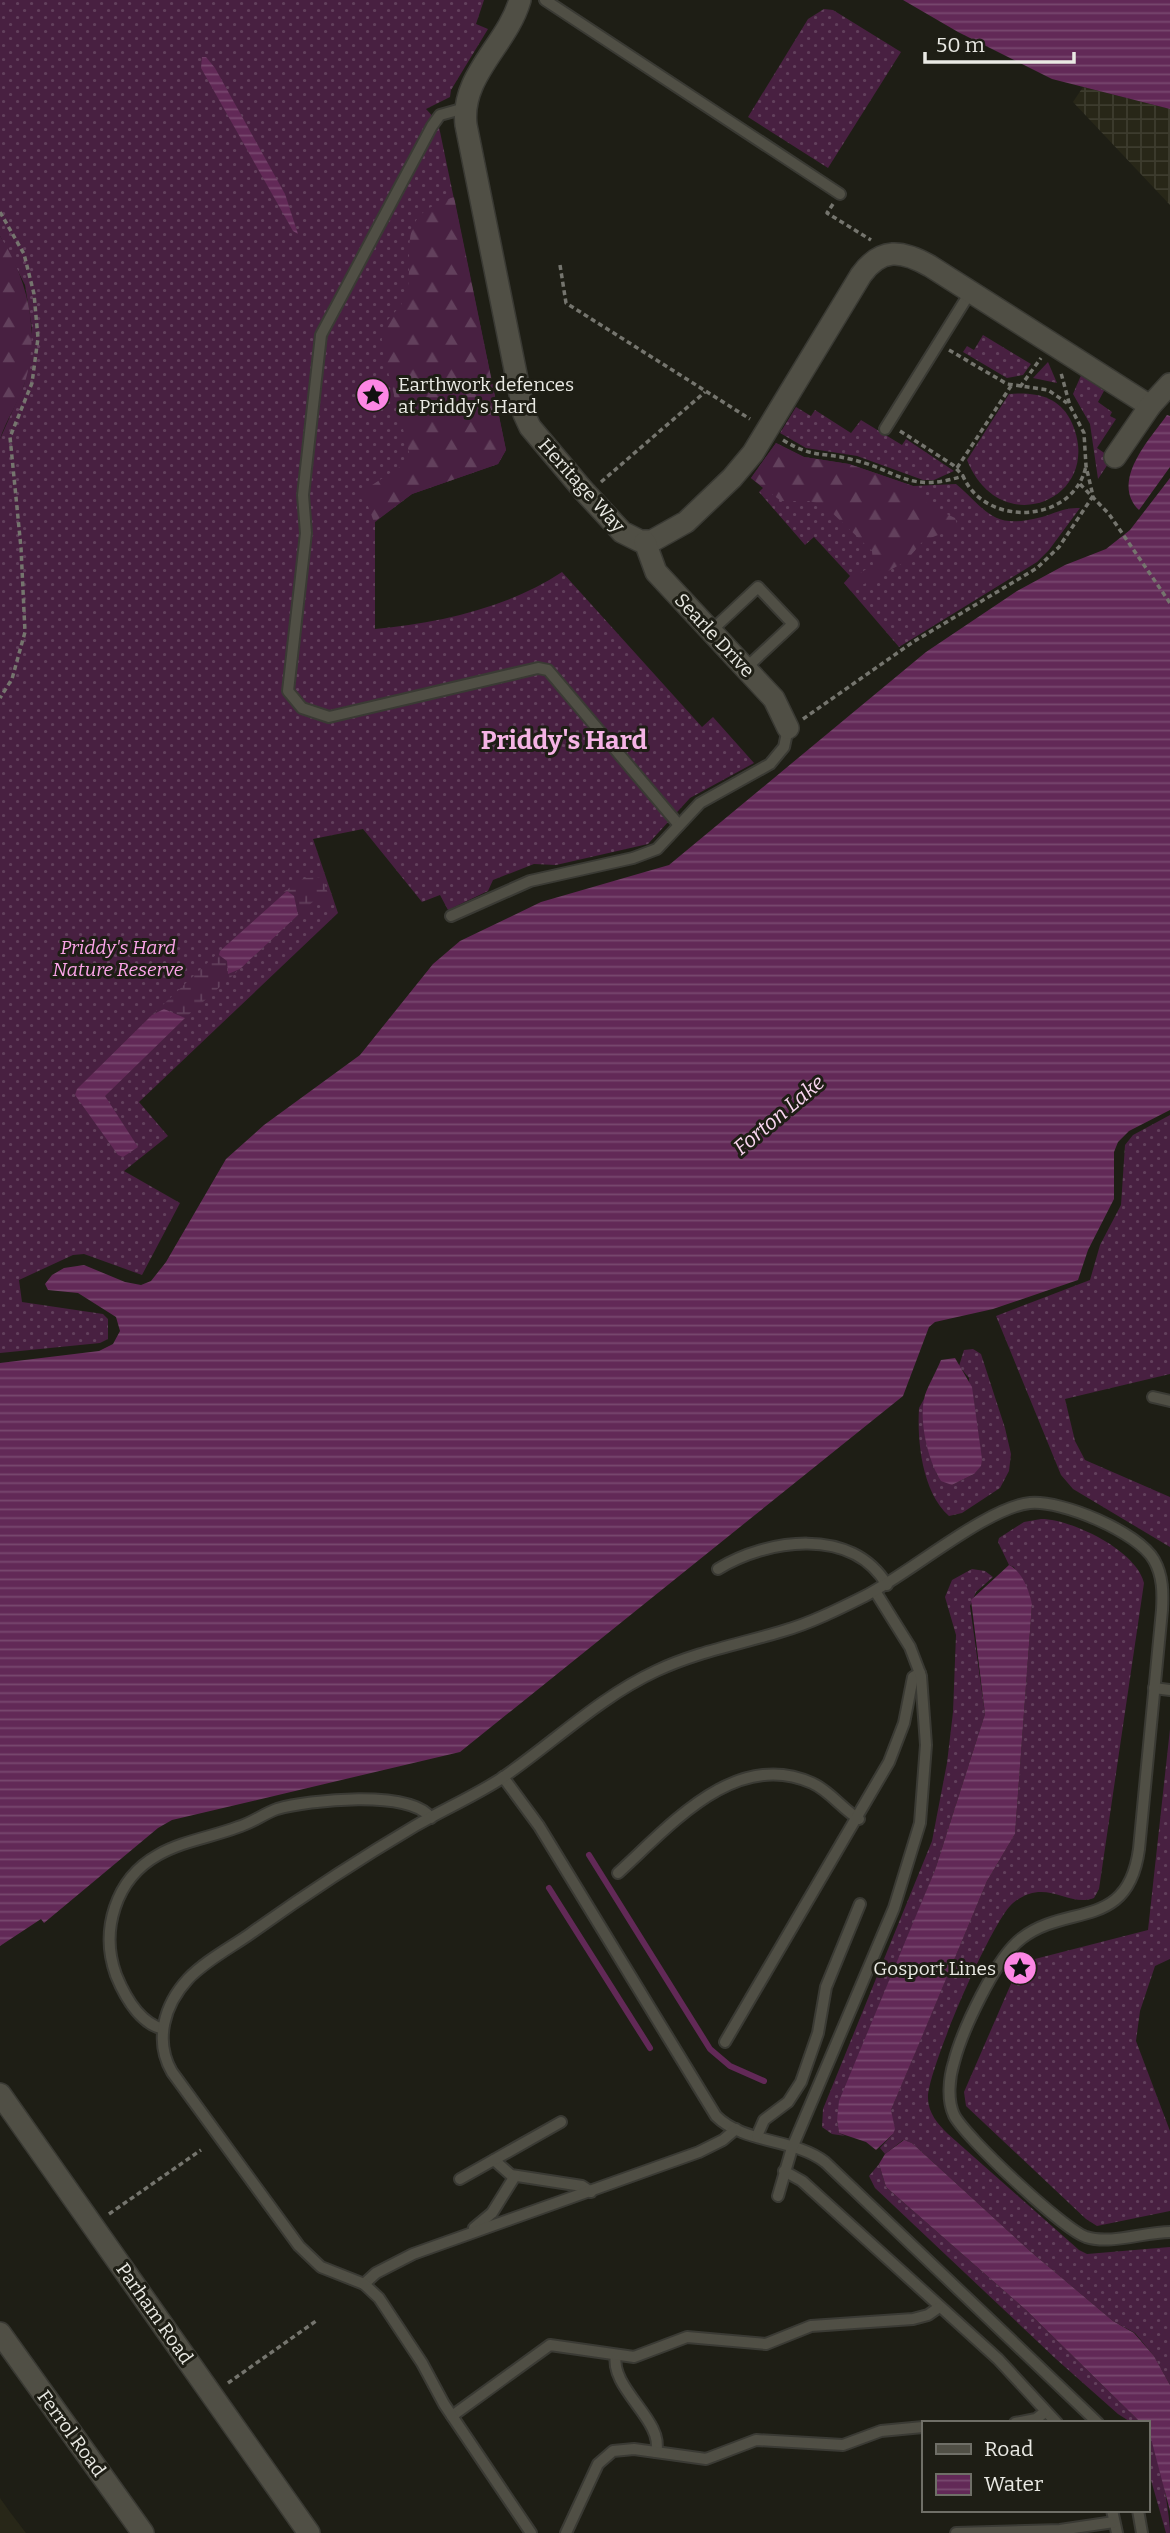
<svg xmlns="http://www.w3.org/2000/svg" width="1170" height="2533" font-family="Bitter,serif">
	<style>
		.built { fill: #282718 }
		.industrial { fill: url(#industrial-grid) }
		.grass { fill: url(#grass-dots) }
		.forest { fill: url(#forest-firs) }
		.wetland { fill: url(#wetland-marsh) }
		.water { fill: url(#water-rules) }
		.lines { fill: none; stroke-linecap: round; stroke-linejoin: round }
		.stream { stroke: #622957; stroke-width: 6 }
		.service-casing { stroke: #3a3a34; stroke-width: 14 }
		.minor-casing { stroke: #3a3a34; stroke-width: 24 }
		.path { stroke: #75756e; stroke-width: 3.5; stroke-dasharray: 5 3.5; stroke-linecap: butt }
		.service { stroke: #504f45; stroke-width: 10 }
		.minor { stroke: #504f45; stroke-width: 21 }
		.labels { text-anchor: middle; stroke-width: 6; stroke-linejoin: round; paint-order: stroke }
		.poi-label { font-size: 19px; fill: #e9e9e3; stroke: #1e1e15; text-anchor: start }
		.street-label { font-size: 19px; fill: #e9e9e3; stroke: #1e1e15 }
		.park-label { font-size: 19px; font-style: italic; fill: #fca5e9; stroke: #1e1e15 }
		.water-label { font-size: 21px; font-style: italic; fill: #fad6f1; stroke: #1e1e15 }
		.district-label { font-size: 26px; font-weight: bold; fill: #f5b3e5; stroke: #1e1e15 }
	</style>
	<defs>
		<pattern id="industrial-grid" width="8" height="8" patternUnits="userSpaceOnUse" patternTransform="scale(1.75)"><rect width="8" height="8" fill="#282718"/><path d="M0 4h8M4 0v8" fill="none" stroke="#3d3c2e"/></pattern>
		<pattern id="grass-dots" width="8" height="8" patternUnits="userSpaceOnUse" patternTransform="scale(1.75)"><rect width="8" height="8" fill="#482041"/><path d="M2 2h.1M6 6h.1" fill="none" stroke="#62405c" stroke-width="1.8" stroke-linecap="round"/></pattern>
		<pattern id="forest-firs" width="22" height="20" patternUnits="userSpaceOnUse" patternTransform="scale(1.75)"><rect width="22" height="20" fill="#482041"/><path d="M5 1l3.5 6h-7zM16 11l3.5 6h-7z" fill="#62405c"/></pattern>
		<pattern id="wetland-marsh" width="20" height="14" patternUnits="userSpaceOnUse" patternTransform="scale(1.75)"><rect width="20" height="14" fill="#482041"/><path d="M1 5h8M5 5V1M11 12h8M15 12V8" fill="none" stroke="#62405c"/></pattern>
		<pattern id="water-rules" width="6" height="5" patternUnits="userSpaceOnUse" patternTransform="scale(1.75)"><rect width="6" height="5" fill="#622957"/><path d="M0 2.5h6" fill="none" stroke="#78486f"/></pattern>
	</defs>
	<rect width="100%" height="100%" fill="#1e1e15"/>
	<polygon class="built" points="0,2498 10,2512 26,2533 0,2533"/>
	<polygon class="industrial" points="1083,87 1170,109 1170,205 1073,102"/>
	<g class="grass">
		<path d="M0,0h484l-8,24 12,5 -37,61 -1,7 -24,12 12,13 68,328 -8,14 -86,30 -37,28v107c63,-6 133,-21 187,-57l140,155 11,-10 41,46 -64,35 -42,46 -92,21 -22,-1 -41,16 -5,11 -40,19 -8,-15 -18,7 -59,-73 -50,10 25,74 -199,189 29,34 -44,35 56,32 -38,72 -58,-21 -11,1 -54,25 3,22 81,12 5,5v20l-8,4 -100,10v-914l24,-54 8,-57 -7,-43 -25,-49z"/>
		<polygon points="824,9 833,10 901,52 828,168 748,117 808,19"/>
		<polygon points="983,335 1031,364 1023,375 1007,378 963,352 967,346 974,350"/>
		<polygon points="1048,362 1057,383 1033,378"/>
		<polygon points="1082,373 1105,389 1098,402 1112,412 1110,416 1116,419 1097,448 1112,458 1098,479 1090,424 1073,394"/>
		<path d="M1009,394c24,-2 48,1 61,25 39,78 -69,126 -103,41z"/>
		<polygon points="796,407 811,416 815,410 851,433 861,420 902,445 906,439 954,471 934,480 923,480 857,456 806,448 780,433"/>
		<path d="M776,443l28,14 45,7 64,22 43,-2c33,28 36,46 86,33 14,-4 24,-10 38,-9l-31,42 -12,12 -138,85 -55,-64 6,-7 -36,-39 -9,8 -46,-53 4,-4 -12,-10z"/>
		<polygon points="1170,1115 1170,1374 1065,1399 1075,1441 1085,1460 1170,1497 1170,1547 1073,1489 1061,1475 996,1316 1090,1280 1100,1245 1121,1205 1125,1145 1133,1135"/>
		<path d="M973,1349l8,5 24,74 6,26 -2,17 -9,17 -38,25 -13,3c-27,-24 -32,-75 -30,-108l5,-9 2,29 11,47 15,10 22,-11 -5,-96 -10,-12 5,-16z"/>
		<path d="M1041,1519c31,0 96,32 103,64l-45,306 -5,9c-27,10 -48,-22 -81,5 -21,17 -86,168 -85,195 0,15 10,26 20,36l131,116 8,4 83,-7v138l-16,-29 -19,-23 -22,-12 -83,-70 -118,-108 -9,-3 -18,14 -5,-6 13,-14 -2,-24 96,-229 28,-47 17,-230 -18,-37 -5,-2 -11,-23 1,-4 25,-16z"/>
		<polygon points="972,1569 985,1571 993,1577 976,1592 970,1606 985,1714 935,1870 841,2107 837,2120 839,2133 845,2136 832,2134 822,2127 823,2109 932,1841 947,1763 953,1712 956,1635 945,1597 952,1580"/>
		<polygon points="1170,1729 1170,1959 1155,1966 1140,2011 1136,2041 1170,2131 1170,2211 1097,2226 1086,2219 966,2106 964,2092 1017,1970 1031,1960 1148,1930"/>
		<polygon points="879,2164 886,2187 1026,2310 1141,2423 1132,2423 1118,2414 1056,2359 875,2188 869,2176"/>
		<path d="M1147,2430c11,12 23,85 23,103h-4l-17,-60z"/>
	</g>
	<g class="forest">
		<path d="M454,197l52,253 -8,14 -86,30 -38,28 -9,-24 1,-9 35,-23 9,-10 -26,-100c-9,-42 13,-35 23,-63 2,-6 1,-14 2,-21 0,-45 -1,-59 45,-75z"/>
		<path d="M0,236c28,44 41,97 24,149 -6,19 -18,35 -24,54z"/>
		<polygon points="776,443 804,457 849,464 919,488 920,496 930,506 955,518 958,527 923,541 905,562 851,591 844,583 873,565 872,551 824,505 809,501 781,501 751,478"/>
	</g>
	<g class="wetland">
		<polygon points="322,877 331,902 315,900 298,915 298,909 282,893 304,878"/>
		<polygon points="220,951 219,955 227,961 227,971 233,974 240,969 185,1018 167,1009 152,1015"/>
	</g>
	<g class="water">
		<polygon points="903,0 1170,0 1170,109 1052,79 958,32"/>
		<polygon points="202,57 206,57 215,68 285,194 298,234 293,231 201,68"/>
		<path d="M1167,415l3,1v51l-31,43c-29,-29 11,-71 28,-95z"/>
		<polygon points="1170,478 1170,1110 1129,1131 1118,1142 1114,1152 1114,1199 1088,1250 1078,1280 993,1309 935,1322 929,1327 903,1396 460,1752 172,1820 158,1828 44,1923 41,1919 0,1946 0,1363 99,1351 113,1344 120,1331 116,1317 78,1293 48,1290 45,1284 52,1275 64,1268 84,1265 125,1282 141,1285 151,1281 166,1262 226,1159 264,1125 360,1055 433,964 460,941 541,902 669,865 926,652 1017,591 1065,565 1106,549 1130,530"/>
		<polygon points="287,891 294,896 298,915 240,969 228,974 227,961 219,955 220,951"/>
		<polygon points="164,1009 185,1018 105,1096 138,1147 123,1157 118,1155 75,1095 77,1089 152,1015"/>
		<path d="M955,1358l17,29 10,72 -1,7 -7,8 -22,11 -11,-4c-13,-20 -23,-62 -16,-86 4,-11 11,-23 16,-35z"/>
		<path d="M1009,1565c13,6 20,25 23,39l-17,230 -28,47 -71,170 -25,59 4,19 -2,5 -17,16 -10,-8 -27,-9 -2,-13 2,-19 96,-231 50,-156 -14,-114z"/>
		<polygon points="904,2140 912,2143 1030,2251 1113,2321 1134,2333 1154,2356 1170,2385 1170,2511 1147,2423 1141,2423 1026,2310 886,2187 879,2164 885,2154"/>
	</g>
	<g class="lines">
		<g class="stream">
			<polyline points="589,1855 710,2049 730,2066 764,2081"/>
			<polyline points="549,1888 650,2048"/>
		</g>
		<g class="service-casing">
			<g id="service">
				<polyline points="545,0 840,194"/>
				<polyline points="465,108 440,115 432,126 321,335 303,495 306,533 288,691 302,708 329,717 538,668 548,670 679,825"/>
				<polyline points="885,429 971,291"/>
				<polyline points="711,631 758,587 793,624 746,668"/>
				<polyline points="451,916 530,881 633,858 657,849 700,803 770,764 784,747 788,728"/>
				<polyline points="1153,1397 1170,1401"/>
				<path d="M718,1569c49,-30 134,-43 169,16"/>
				<polyline points="1154,1688 1170,1690"/>
				<path d="M503,1777l36,49 177,290c28,28 78,22 109,46l273,261"/>
				<path d="M618,1873c51,-46 117,-125 194,-90 18,8 30,26 47,36"/>
				<path d="M163,2029c-24,-6 -38,-32 -47,-54 -16,-44 -1,-96 42,-120 24,-14 54,-18 80,-28 14,-4 25,-13 39,-18 31,-9 134,-20 154,9"/>
				<polyline points="725,2042 889,1762 904,1723 913,1677 920,1673"/>
				<polyline points="757,2136 764,2120 788,2102 801,2082 818,2033 826,1987 860,1904"/>
				<polyline points="494,2160 511,2175 582,2186 591,2192"/>
				<polyline points="784,2171 802,2181 998,2359 1057,2423"/>
				<polyline points="460,2179 561,2122"/>
				<polyline points="778,2196 792,2148 894,1908 920,1823 926,1745 921,1676 910,1647 875,1591"/>
				<polyline points="474,2228 492,2213 515,2176"/>
				<polyline points="364,2284 376,2273 413,2254 699,2152 723,2140 736,2129"/>
				<path d="M616,2355c-7,33 49,66 40,97"/>
				<polyline points="452,2416 550,2345 634,2357 687,2337 766,2344 811,2326 913,2319 928,2315 938,2308"/>
				<polyline points="1015,2423 1036,2419 1045,2412"/>
				<polyline points="1112,2510 1117,2533"/>
				<polyline points="1138,2510 1142,2533"/>
				<path d="M531,2533l-87,-129 -22,-41 -43,-65 -15,-14 -43,-17 -22,-21 -127,-174c-18,-31 -8,-67 16,-93 17,-18 42,-31 62,-45 53,-38 109,-75 165,-108 28,-16 57,-29 84,-46 52,-35 99,-82 157,-109 40,-19 84,-27 127,-40 28,-8 56,-22 82,-35 44,-22 122,-89 165,-93 32,-3 108,29 124,57 9,16 9,33 8,50l-23,239c-11,82 -71,54 -117,89 -26,19 -60,93 -68,124 -5,16 -7,38 0,53 11,22 109,114 132,122 25,8 58,-5 84,-5"/>
				<polyline points="566,2533 598,2464 613,2451 634,2449 706,2459 756,2440 843,2445 881,2431 923,2427"/>
				<polyline points="956,2533 1060,2530 1114,2522"/>
			</g>
		</g>
		<g class="minor-casing">
			<g id="minor">
				<path d="M520,0c-13,45 -60,76 -54,125l58,289 6,13 53,63 39,42 18,9h12l34,-19 46,-44 21,-25 108,-178c20,-28 41,-25 69,-9l220,140"/>
				<polyline points="1115,457 1150,406 1170,384"/>
				<polyline points="645,542 656,572 774,699 788,728"/>
				<polyline points="0,2094 309,2533"/>
				<polyline points="0,2333 143,2533"/>
			</g>
		</g>
		<g class="path">
			<polyline points="833,204 827,213 871,240"/>
			<polyline points="0,212 24,254 34,294 38,338 32,383 10,437 21,548 25,632 12,679 0,698"/>
			<polyline points="560,265 566,303 750,419"/>
			<polyline points="949,350 1007,384 1048,390 1067,403"/>
			<polyline points="1020,387 1041,358"/>
			<polyline points="900,431 953,465 963,476"/>
			<path d="M783,440c29,18 38,12 67,19 49,11 57,35 113,17 22,52 111,48 123,-10"/>
			<polyline points="957,468 1011,386"/>
			<polyline points="601,482 705,392"/>
			<polyline points="1080,484 1109,514 1170,603"/>
			<polyline points="803,719 913,642 1037,568 1059,547 1093,496 1086,466 1084,433 1070,406 1061,373"/>
			<polyline points="109,2214 201,2150"/>
			<polyline points="228,2383 316,2321"/>
		</g>
		<use href="#service" class="service"/>
		<use href="#minor" class="minor"/>
	</g>
	<defs>
		<g id="sight-disc" transform="scale(1.75)"><circle r="9.5" fill="#fc86e4" stroke="#1e1e15"/><path d="M0-6L1.8-2.2L6-1.7L2.9 1.2L3.7 5.4L0 3.3L-3.7 5.4L-2.9 1.2L-6-1.7L-1.8-2.2Z" fill="#111"/></g>
	</defs>
	<g fill-rule="evenodd">
		<use href="#sight-disc" x="373" y="395"/>
		<use href="#sight-disc" x="1020" y="1968"/>
	</g>
	<g class="labels">
		<g class="poi-label">
			<text x="398" y="391">Earthwork defences<tspan x="398" dy="22">at Priddy's Hard</tspan></text>
			<text x="996" y="1975" text-anchor="end">Gosport Lines</text>
		</g>
		<g class="street-label">
			<text transform="translate(582 485) rotate(48)" y="7">Heritage Way</text>
			<text transform="translate(715 635) rotate(47)" y="7">Searle Drive</text>
			<text transform="translate(155 2313) rotate(55)" y="7">Parham Road</text>
			<text transform="translate(72 2433) rotate(54)" y="7">Ferrol Road</text>
		</g>
		<g class="park-label">
			<text x="118" y="954">Priddy's Hard<tspan x="118" dy="22">Nature Reserve</tspan></text>
		</g>
		<g class="water-label">
			<text transform="translate(779 1115) rotate(-40)" y="7">Forton Lake</text>
		</g>
		<g class="district-label">
			<text x="564" y="749">Priddy's Hard</text>
		</g>
	</g>
	<rect x="922" y="2421" width="228" height="91" fill="#1e1e15" stroke="#6f6f67" stroke-width="2"/>
	<rect x="936" y="2444" width="35" height="10" fill="#504f45" stroke="#6f6f67" stroke-width="2"/>
	<text x="984" y="2456" font-size="21" fill="#e9e9e3">Road</text>
	<rect x="936" y="2474" width="35" height="21" fill="url(#water-rules)" stroke="#6f6f67" stroke-width="2"/>
	<text x="984" y="2491" font-size="21" fill="#e9e9e3">Water</text>
	<path d="M925 52v10h149v-10" fill="none" stroke="#e9e9e3" stroke-width="3.5"/>
	<text x="936" y="52" font-size="21" fill="#e9e9e3" stroke="#1e1e15" stroke-width="5" paint-order="stroke">50 m</text>
</svg>
